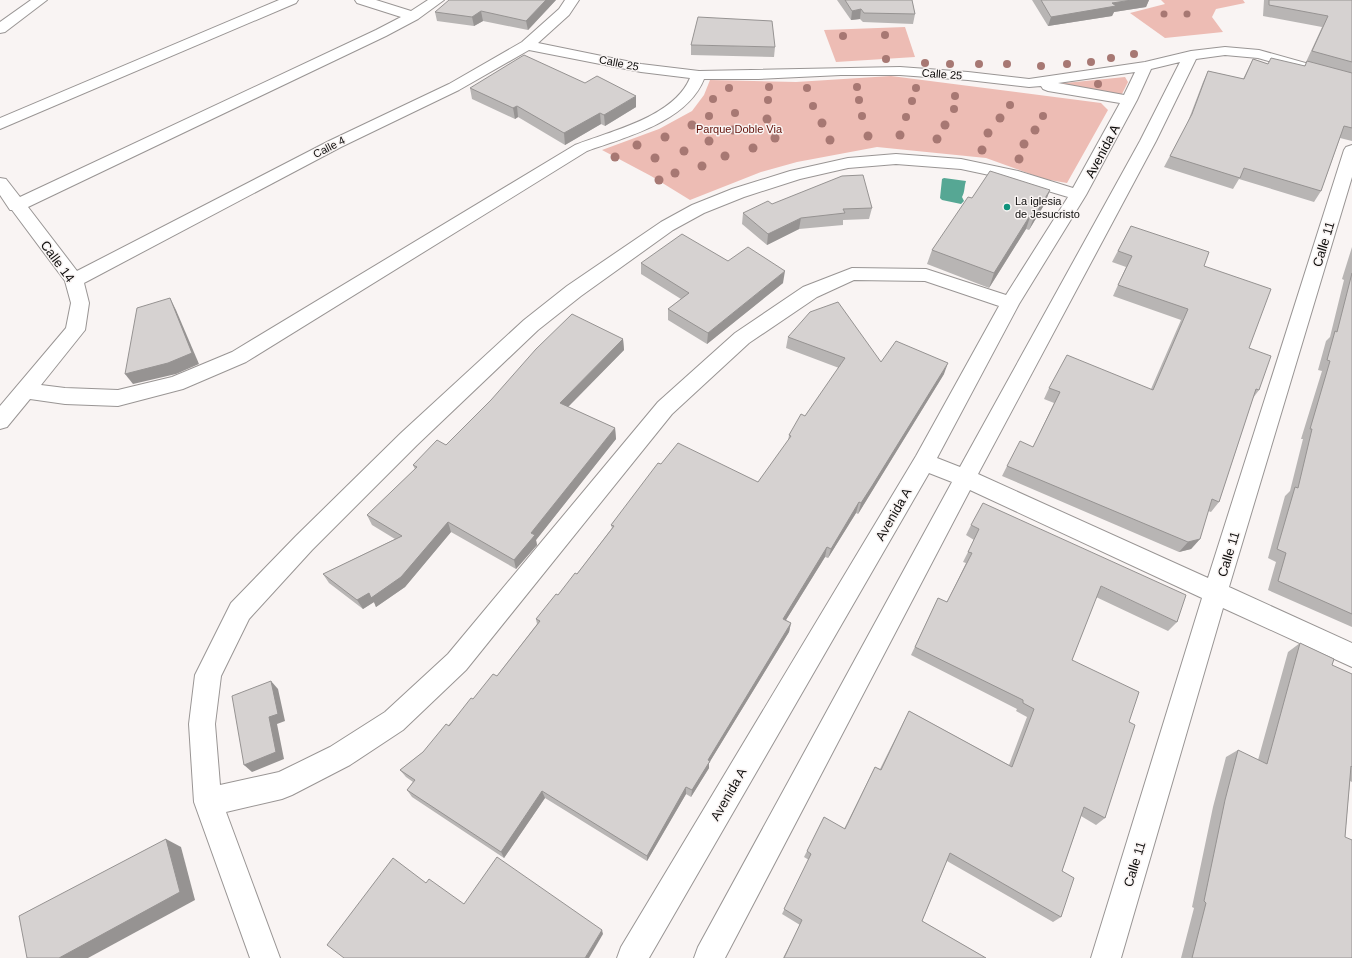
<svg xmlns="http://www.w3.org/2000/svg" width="1352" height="958" font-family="Helvetica,sans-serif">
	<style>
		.green { fill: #edbcb4 }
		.water { fill: #56a794 }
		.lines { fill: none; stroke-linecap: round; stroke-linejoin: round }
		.street-casing { stroke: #999594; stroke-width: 2 }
		.street { fill: #fff; fill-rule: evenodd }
		.tree { fill: #a77873 }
		.wall { fill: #b8b5b4 }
		.shaded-wall { fill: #969392 }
		.building { fill: #d6d2d1; stroke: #969392 }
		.poi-dot { fill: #10937c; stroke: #f9f4f3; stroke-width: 1.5 }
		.labels { text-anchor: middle; stroke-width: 3; stroke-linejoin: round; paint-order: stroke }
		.far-street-label { font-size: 11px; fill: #0e0d0c; stroke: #f9f4f3 }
		.far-park-label { font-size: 11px; fill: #64130b; stroke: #f9f4f3 }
		.far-poi-label { font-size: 11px; fill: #0e0d0c; stroke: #f9f4f3; text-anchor: start }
		.street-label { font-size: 13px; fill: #0e0d0c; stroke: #f9f4f3 }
	</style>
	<rect width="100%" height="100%" fill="#f9f4f3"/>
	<g class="green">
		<polygon points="1161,0 1243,0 1245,3 1216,9 1212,17 1223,32 1165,38 1130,13 1165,4"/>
		<polygon points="905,27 915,57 836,62 824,30"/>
		<polygon points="891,76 1101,103 1108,110 1067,183 1044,179 986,158 877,147 797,162 761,172 690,200 651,176 602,150 659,129 692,111 704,95 710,80 796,82"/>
		<polygon points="1125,77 1128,82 1121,96 1055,84"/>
	</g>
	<path class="water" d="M944,178l22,3c-2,6 -1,11 -4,16l2,4 -3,3 -19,-4 -2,-2 2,-19z"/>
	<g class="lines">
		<g class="street-casing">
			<g id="street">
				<polygon points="31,0 47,0 5,32 0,33 0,22"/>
				<polygon points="279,0 298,0 296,3 0,129 0,118"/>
				<path d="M355,0h21l35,11 17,-11h16l-26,19 -32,17 -358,171 49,64 252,-130 120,-57 73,-42 37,-33 6,-9h14l-10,15 -31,28 103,21 58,7 201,-4 68,5 61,7 116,-17 46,-11 34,-4 34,3 93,26v9l-94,-27 -33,-3 -29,4 -40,82 -178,333 230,104 136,-428 2,-3 6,-2v32l-123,410 123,56v24l-129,-59 -102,350h-30l111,-360 -232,-108 -245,468h-31l4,-11 254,-465 -23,-9 -280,485h-32l4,-11 295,-491 83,-150 -74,-25 -71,-1 -37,17 -68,46 -77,71 -206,256 -63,60 -53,35 -58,30 -10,4 -56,13 54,146h-30l-56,-156 -5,-78 6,-49 36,-72 65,-67 105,-103 123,-113 43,-34 94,-64 31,-17 40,-16 58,-18 58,-13 48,-4 65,5 57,12 55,17 47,-85 -72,-12 -5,-2 -2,-3 -12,1 -61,-7 -68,-5h-59l-83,4h-54c-17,43 -78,58 -117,72l-341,211 -63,27 -65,17 -53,-2 -35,-5 -23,28 -7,2v-23l66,-78 5,-25 -6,-22 -53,-71h-2l-10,-15v-17l6,1 14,18 356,-167 25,-13 -44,-14zM529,50l112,22 49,6c-16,39 -79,53 -115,67l-343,207 -60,25 -54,13 -53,-2 -24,-3 44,-55 4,-27 -5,-20 257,-136 118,-57zM1180,62l-40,79 -180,326 -23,-9 82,-154 67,-109 51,-95 14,-31zM1135,72l-11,23 -66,-12zM896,164l65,5 47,10 60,18 -62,98 -80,-26 -74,-1 -49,19 -68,46 -77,69 -210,252 -63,58 -55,35 -51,25 -59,13 -5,-61 6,-48 28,-57 63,-69 105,-105 121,-115 43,-34 92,-66 31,-17 40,-16 56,-18 48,-11z"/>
			</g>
		</g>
		<use href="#street" class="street"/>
	</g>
	<g class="tree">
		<circle cx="1164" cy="14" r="3.5"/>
		<circle cx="1187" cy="14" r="3.5"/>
		<circle cx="885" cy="35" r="4"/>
		<circle cx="843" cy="36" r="4"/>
		<circle cx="1134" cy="54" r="4"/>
		<circle cx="1111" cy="58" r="4"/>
		<circle cx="886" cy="59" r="4"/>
		<circle cx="1091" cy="62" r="4"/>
		<circle cx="925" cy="63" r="4"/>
		<circle cx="950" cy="64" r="4"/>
		<circle cx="979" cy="64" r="4"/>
		<circle cx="1007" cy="64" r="4"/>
		<circle cx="1067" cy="64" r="4"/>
		<circle cx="1041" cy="66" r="4"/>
		<circle cx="1098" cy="84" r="4"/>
		<circle cx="769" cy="87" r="4"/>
		<circle cx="857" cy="87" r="4"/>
		<circle cx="729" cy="88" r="4"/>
		<circle cx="807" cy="88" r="4"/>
		<circle cx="916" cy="88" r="4"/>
		<circle cx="955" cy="96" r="4"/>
		<circle cx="713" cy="99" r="4"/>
		<circle cx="768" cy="100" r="4"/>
		<circle cx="859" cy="100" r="4"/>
		<circle cx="912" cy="101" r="4"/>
		<circle cx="1010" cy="105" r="4"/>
		<circle cx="813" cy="106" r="4"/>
		<circle cx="954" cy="109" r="4"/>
		<circle cx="735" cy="113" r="4"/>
		<circle cx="709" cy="116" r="4"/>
		<circle cx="862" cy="116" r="4"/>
		<circle cx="1043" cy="116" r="4"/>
		<circle cx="906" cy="117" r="4"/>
		<circle cx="1000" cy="118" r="4.5"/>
		<circle cx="767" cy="119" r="4.5"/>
		<circle cx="822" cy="123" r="4.5"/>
		<circle cx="692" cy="125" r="4.5"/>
		<circle cx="945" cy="125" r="4.5"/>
		<circle cx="733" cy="130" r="4.5"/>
		<circle cx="1035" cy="130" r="4.5"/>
		<circle cx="988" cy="133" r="4.5"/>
		<circle cx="900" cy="135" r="4.5"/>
		<circle cx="868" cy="136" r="4.5"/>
		<circle cx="665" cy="137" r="4.5"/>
		<circle cx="775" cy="138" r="4.5"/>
		<circle cx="937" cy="139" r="4.5"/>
		<circle cx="830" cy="140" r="4.5"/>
		<circle cx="709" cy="141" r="4.5"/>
		<circle cx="1024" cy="144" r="4.5"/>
		<circle cx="637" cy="145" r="4.5"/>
		<circle cx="753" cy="148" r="4.5"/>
		<circle cx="982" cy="150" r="4.5"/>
		<circle cx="684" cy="151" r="4.5"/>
		<circle cx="725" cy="156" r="4.5"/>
		<circle cx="615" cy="157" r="4.5"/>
		<circle cx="655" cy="158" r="4.5"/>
		<circle cx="1019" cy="159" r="4.5"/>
		<circle cx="702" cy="166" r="4.5"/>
		<circle cx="675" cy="173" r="4.5"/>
		<circle cx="659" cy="180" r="4.5"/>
	</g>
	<g class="wall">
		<polygon points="556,0 528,30 483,21 474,26 437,21 435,12"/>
		<polygon points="837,0 912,0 915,14 913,24 863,22 860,19 851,20"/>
		<polygon points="1032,0 1149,0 1146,7 1114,12 1112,16 1048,26"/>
		<polygon points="1264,0 1352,0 1352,141 1340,138 1321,191 1314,202 1239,179 1233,189 1164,167 1187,124 1203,82 1208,71 1243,79 1253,59 1268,64 1304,66 1307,62 1306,62 1322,27 1263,16"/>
		<polygon points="691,45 775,47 774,57 691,55"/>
		<polygon points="470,88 636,107 605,126 601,124 565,145 518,117 515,119 472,99"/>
		<polygon points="1050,190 1044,205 1029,230 1026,229 989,288 927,264 932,250 972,198"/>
		<polygon points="772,204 872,208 869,219 843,220 843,225 799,229 767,245 742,224 743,213"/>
		<polygon points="1131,226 1204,266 1249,348 1259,390 1253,398 1219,502 1211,512 1208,511 1200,539 1191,549 1179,552 1002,476 1007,466 1033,447 1054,403 1044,399 1049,388 1151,389 1181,320 1113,296 1126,267 1112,262"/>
		<polygon points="1352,247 1352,627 1268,590 1276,562 1268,558 1285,496 1290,491 1303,439 1301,439 1322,371 1318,370 1326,341 1330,337 1344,280 1342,279"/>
		<polygon points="728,261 783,283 707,344 668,320 668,309 681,299 641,274 641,263"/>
		<polygon points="788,337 881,362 944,374 869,496 858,514 856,513 828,558 825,557 786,620 791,623 789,632 709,763 709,768 691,797 686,794 647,861 545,798 504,858 412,797 407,790 413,782 406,777 400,770 423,752 473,699 497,676 537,624 536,619 577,574 612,528 611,525 661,464 758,482 788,441 789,435 805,416 839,368 786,348"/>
		<polygon points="623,339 624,350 568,407 615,428 616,439 536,540 537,545 516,569 451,532 405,587 376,607 374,602 363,609 329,583 323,574 395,539 372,525 367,515 415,469 413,465"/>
		<polygon points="971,525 1177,622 1168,631 1096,597 1072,660 1129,722 1105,818 1096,825 1081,816 1062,871 1061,917 1053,922 947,861 922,921 986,958 783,958 800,925 782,914 809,860 804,857 824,817 844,829 875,767 880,769 909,711 1009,765 1027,717 1016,711 1017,709 911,655 938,598 947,602 966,563 963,562 974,540 966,535"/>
		<polygon points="1300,643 1332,665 1352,674 1352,782 1350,781 1345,837 1352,958 1181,958 1194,908 1192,907 1213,807 1226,757 1238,750 1258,760 1288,652"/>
	</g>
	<g class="shaded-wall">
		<polygon points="546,0 556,0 528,30 526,21"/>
		<polygon points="1132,0 1149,0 1146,7 1114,12 1112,16 1048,26 1051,17 1112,3"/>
		<polygon points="861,9 860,19 851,20 852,11"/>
		<polygon points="481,11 483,21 474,26 472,17"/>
		<polygon points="636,96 636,107 605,126 604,115"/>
		<polygon points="517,106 518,117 515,119 513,108"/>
		<polygon points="600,113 601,124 565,145 564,133"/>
		<polygon points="1050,190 1044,205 1029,230 1035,215"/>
		<polygon points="1031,214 1026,229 989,288 994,273"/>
		<polygon points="801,218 799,229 767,245 768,234"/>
		<polygon points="785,271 783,283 707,344 708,333"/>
		<polygon points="170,298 176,310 199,364 176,374 133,384 125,374"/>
		<polygon points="623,339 624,350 561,414 560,403"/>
		<polygon points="948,363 944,374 858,514 861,503"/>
		<polygon points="615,428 616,439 536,540 537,545 516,569 514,560 531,533"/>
		<polygon points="859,502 856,513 828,558 831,549"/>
		<polygon points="448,522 451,532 405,587 376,607 374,602 363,609 357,600"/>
		<polygon points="1200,539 1191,549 1179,552 1188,542"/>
		<polygon points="827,547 825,557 781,628 783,619"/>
		<polygon points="791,623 789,632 709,763 709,768 691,797 692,790 708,760"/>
		<polygon points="271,681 278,689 285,721 277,724 284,759 252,772 244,765 269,717"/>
		<polygon points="686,787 686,794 647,861 647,856"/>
		<polygon points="542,791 545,798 504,858 501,852"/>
		<polygon points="166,839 181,847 195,900 88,958 59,958"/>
		<polygon points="602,930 603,934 589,958 585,958"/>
	</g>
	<g class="building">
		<polygon points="449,0 546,0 526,21 481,11 472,17 435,12"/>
		<polygon points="845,0 912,0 915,14 864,13 861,9 852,11"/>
		<polygon points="1041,0 1132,0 1112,3 1116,6 1051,17"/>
		<polygon points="1269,0 1352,0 1352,62 1312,51 1328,16 1269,5"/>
		<polygon points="698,17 772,21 775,47 691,45"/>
		<polygon points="524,55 585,83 597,76 636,96 604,115 600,113 564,133 517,106 513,108 470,88"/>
		<polygon points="1271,58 1305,66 1307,61 1352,73 1352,128 1344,126 1321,191 1244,168 1240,178 1170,156 1192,114 1208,71 1244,79 1253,59 1268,64"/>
		<polygon points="990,171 1050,190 1035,215 1031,214 994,273 932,250 968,197 972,198"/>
		<polygon points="863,175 872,208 843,209 845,213 801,218 768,234 743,213 768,201 772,204 842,176"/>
		<polygon points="1131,226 1209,252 1204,266 1271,289 1249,348 1271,356 1259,390 1256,389 1219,502 1212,499 1200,539 1188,542 1007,466 1020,441 1033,447 1060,392 1049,388 1067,355 1153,390 1188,309 1118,285 1132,256 1118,251"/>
		<polygon points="682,234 728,261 748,247 785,271 708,333 668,309 689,293 641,263"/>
		<polygon points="1352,273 1352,614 1278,581 1286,553 1277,549 1295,487 1298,488 1312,429 1310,429 1330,361 1327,360 1335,331 1337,332"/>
		<polygon points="170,298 192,353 168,363 125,374 137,308"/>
		<polygon points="838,302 881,362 896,341 948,363 872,486 861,503 859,502 831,549 827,547 783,619 791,623 708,760 710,761 692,790 686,787 647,856 542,791 501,852 407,790 415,780 400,770 423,752 446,724 449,726 471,698 473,699 493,674 497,676 540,621 536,619 556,594 558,595 575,573 577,574 614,526 611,525 658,463 661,464 678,443 758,482 791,436 789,435 801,414 805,416 845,358 788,337 810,312"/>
		<polygon points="572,314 623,339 560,403 615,428 531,533 535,535 514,560 448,522 401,577 371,598 369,593 357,600 323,574 402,536 367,515 417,467 413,465 437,440 446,445 491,400 536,349"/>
		<polygon points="983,503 1186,595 1177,622 1101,586 1072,660 1139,692 1129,722 1135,725 1105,818 1084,807 1062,871 1074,878 1061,917 950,853 922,921 986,958 784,958 802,920 784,909 811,854 807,851 824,817 845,829 875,767 881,770 909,711 1012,767 1034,709 1023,703 1023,700 915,647 938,598 947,602 972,553 968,552 979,529 971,525"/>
		<polygon points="1300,643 1334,659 1332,665 1352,674 1352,767 1351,766 1345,837 1352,840 1352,958 1192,958 1206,903 1204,901 1225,800 1238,750 1267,764"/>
		<polygon points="271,681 278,714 269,717 276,752 244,765 232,696"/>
		<polygon points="166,839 180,892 59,958 27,958 19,916"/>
		<polygon points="497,857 602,930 585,958 344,958 327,945 393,858 426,883 429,879 464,904"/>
	</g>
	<circle class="poi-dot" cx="1007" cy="207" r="4"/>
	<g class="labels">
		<g class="far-street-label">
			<text transform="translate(619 63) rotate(11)" y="4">Calle 25</text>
			<text transform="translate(942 74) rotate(4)" y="4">Calle 25</text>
			<text transform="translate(329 147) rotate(-27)" y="4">Calle 4</text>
		</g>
		<g class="far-park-label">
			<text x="739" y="133">Parque Doble Via</text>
		</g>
		<g class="far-poi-label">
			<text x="1015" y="205">La iglesia<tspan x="1015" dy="13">de Jesucristo</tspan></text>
		</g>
		<g class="street-label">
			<text transform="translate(1102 151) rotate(-62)" y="5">Avenida A</text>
			<text transform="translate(1323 244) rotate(-73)" y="5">Calle 11</text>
			<text transform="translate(58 261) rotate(54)" y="5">Calle 14</text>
			<text transform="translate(893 514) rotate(-60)" y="5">Avenida A</text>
			<text transform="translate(1228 554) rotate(-73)" y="5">Calle 11</text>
			<text transform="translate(728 794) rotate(-60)" y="5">Avenida A</text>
			<text transform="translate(1134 864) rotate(-73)" y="5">Calle 11</text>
		</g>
	</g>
</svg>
